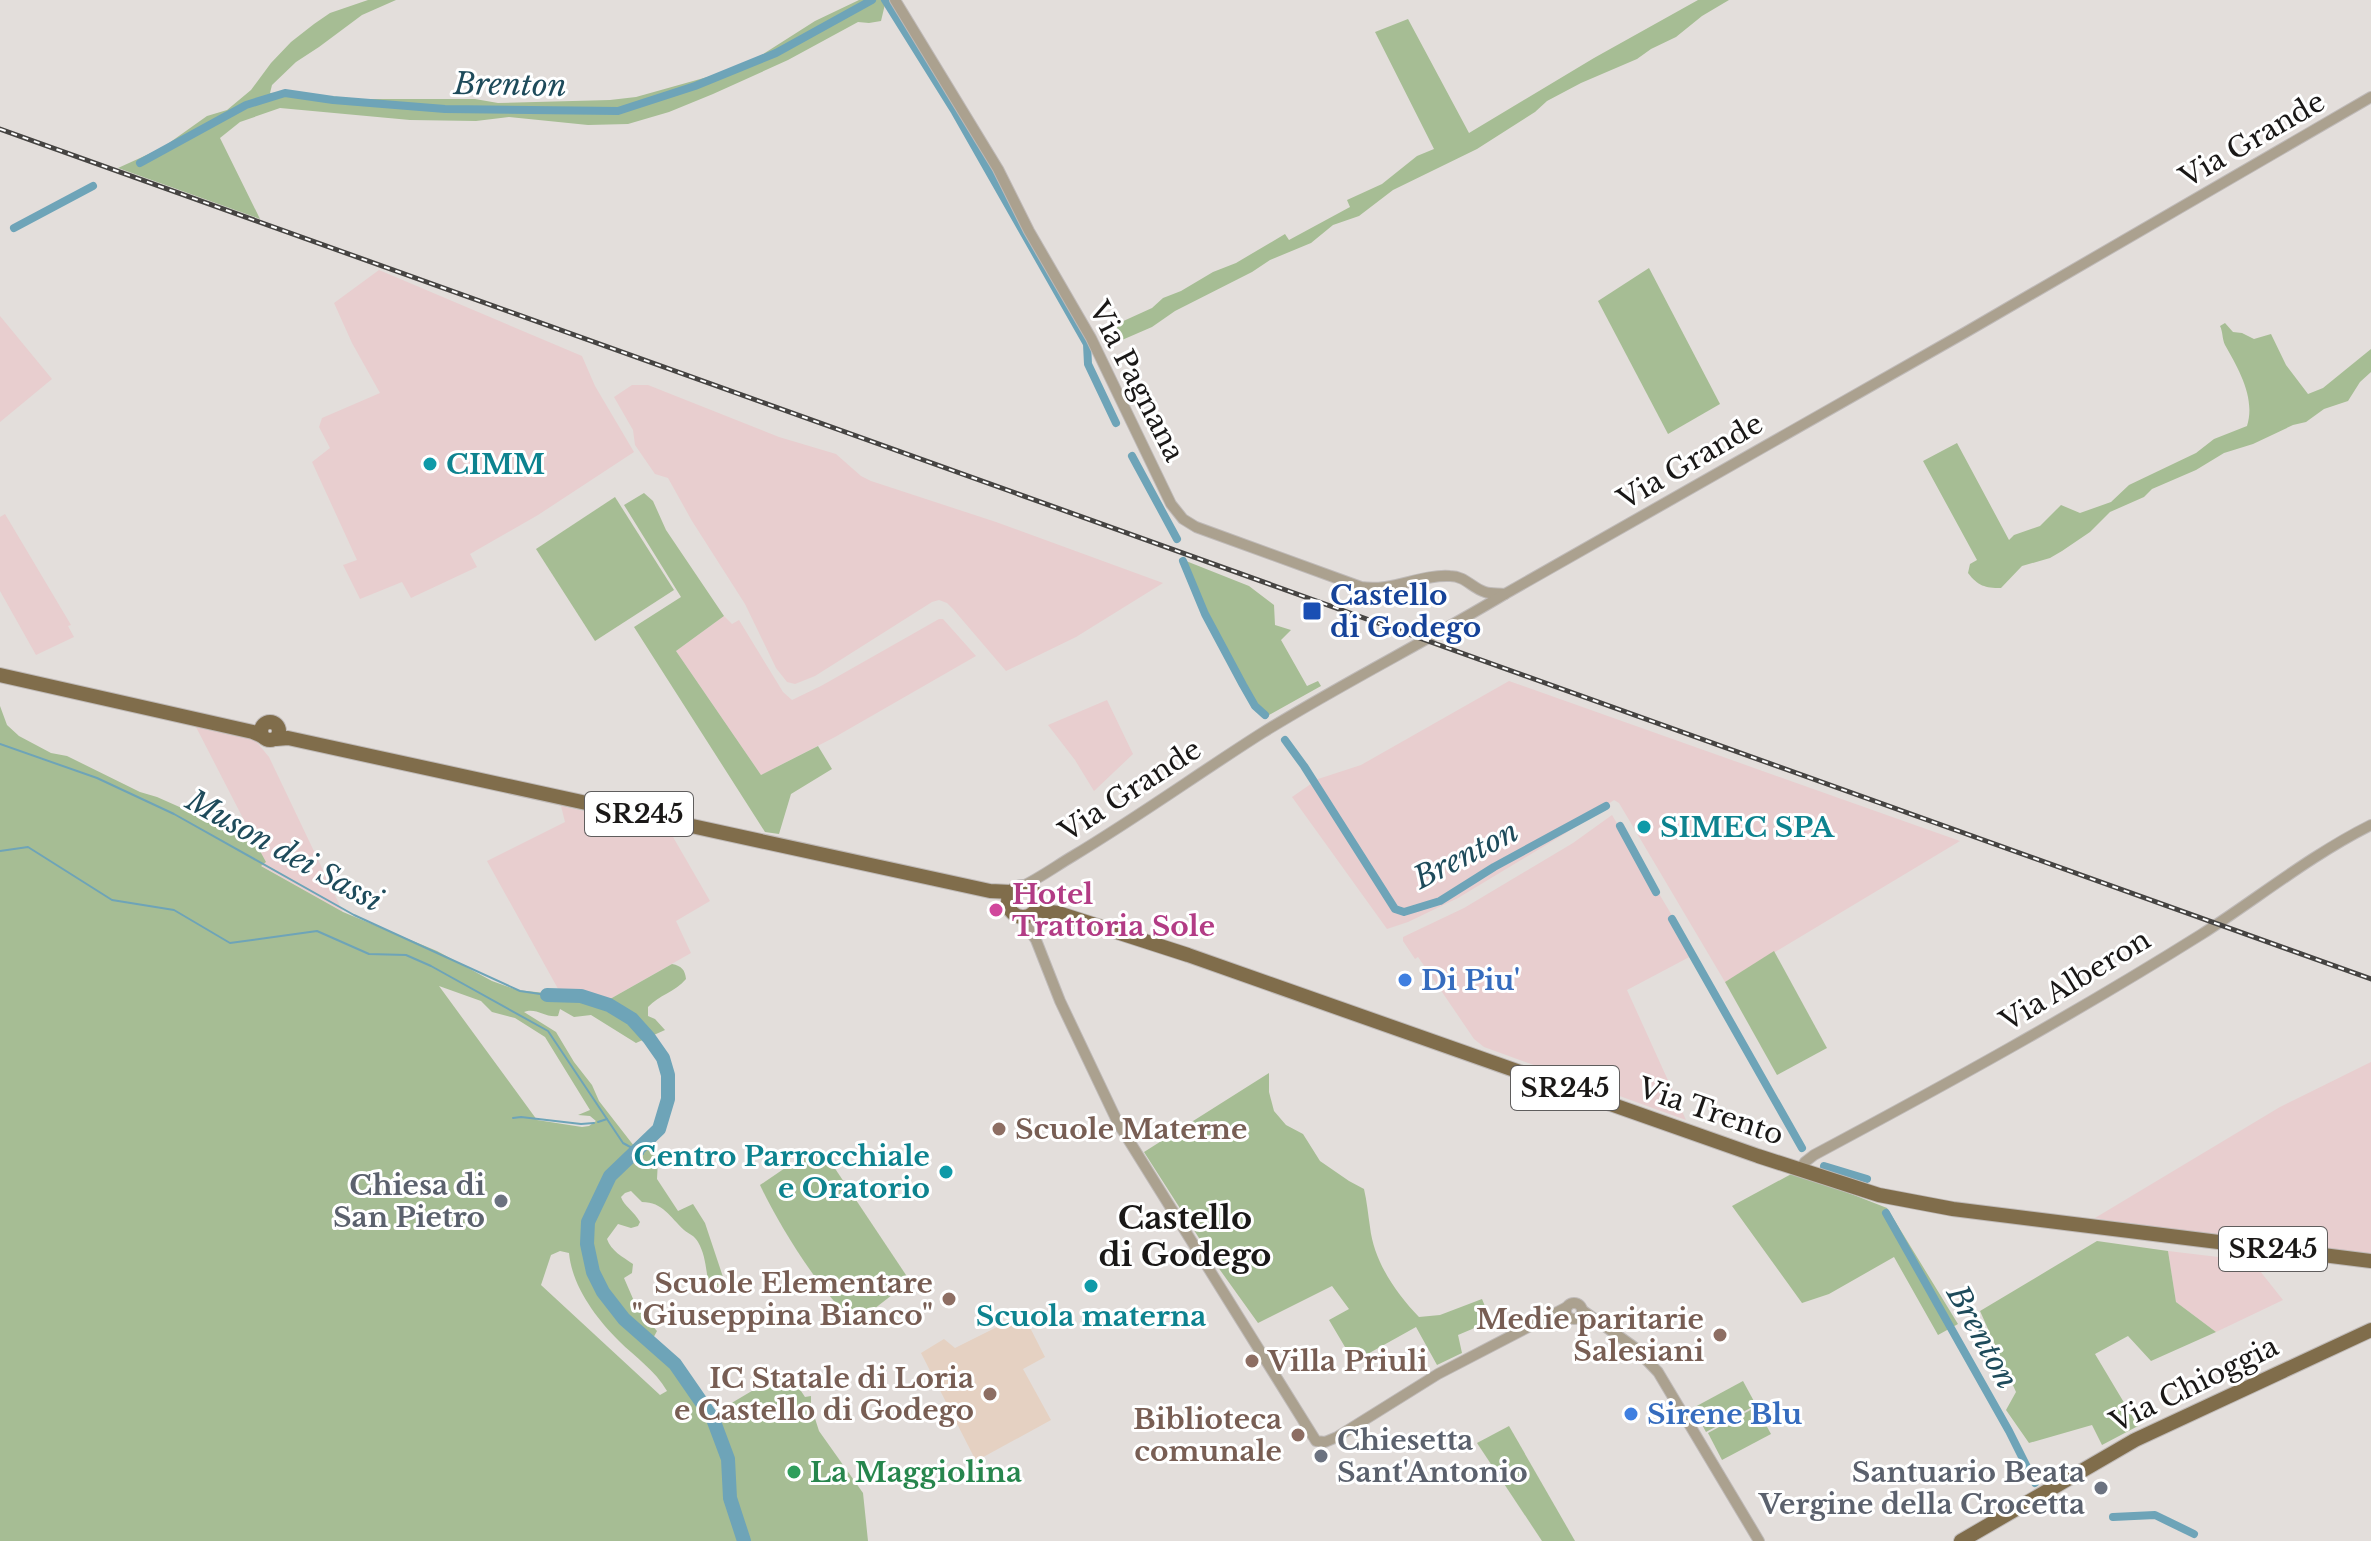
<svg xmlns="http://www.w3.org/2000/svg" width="2371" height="1541" font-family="'Libre Baskerville',serif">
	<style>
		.industrial { fill: #e8cecf }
		.education { fill: #e5d1c2 }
		.green { fill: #a6bd94; fill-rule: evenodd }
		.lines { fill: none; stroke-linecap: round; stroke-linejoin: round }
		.stream { stroke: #6ea4b8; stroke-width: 2 }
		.canal { stroke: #6ea4b8; stroke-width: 8 }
		.river { stroke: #6ea4b8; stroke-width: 14 }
		.minor-casing { stroke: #bfbab8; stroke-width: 12 }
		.major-casing { stroke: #bfbab8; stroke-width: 16 }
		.minor { stroke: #aba18f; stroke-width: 10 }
		.major { stroke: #806d4b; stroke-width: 14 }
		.rail-casing { stroke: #464442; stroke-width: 5 }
		.rail { stroke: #fff; stroke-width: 2; stroke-dasharray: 6; stroke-linecap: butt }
		.culture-dot { fill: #0f9aa8; stroke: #fff; stroke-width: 3 }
		.transit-dot { fill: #1a4fb4; stroke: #fff; stroke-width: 3 }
		.hotel-dot { fill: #d1479c; stroke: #fff; stroke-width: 3 }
		.shop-dot { fill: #3f7fe0; stroke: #fff; stroke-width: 3 }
		.education-dot { fill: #8d6e63; stroke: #fff; stroke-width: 3 }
		.worship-dot { fill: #6b7280; stroke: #fff; stroke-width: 3 }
		.leisure-dot { fill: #2e9e5b; stroke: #fff; stroke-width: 3 }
		.labels { text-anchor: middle; stroke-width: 6; stroke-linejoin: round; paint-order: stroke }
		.shield { fill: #fff; stroke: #5f5d5d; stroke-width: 2 }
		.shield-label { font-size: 26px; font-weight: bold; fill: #1a1817 }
		.street-label { font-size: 28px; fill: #1a1817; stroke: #fff }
		.culture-label { font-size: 28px; font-weight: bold; fill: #0d838f; stroke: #fff; text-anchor: start }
		.transit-label { font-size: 28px; font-weight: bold; fill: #164399; stroke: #fff; text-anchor: start }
		.hotel-label { font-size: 28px; font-weight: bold; fill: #b23c85; stroke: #fff; text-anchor: start }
		.shop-label { font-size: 28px; font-weight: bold; fill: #366cbe; stroke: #fff; text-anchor: start }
		.education-label { font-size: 28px; font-weight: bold; fill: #785e54; stroke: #fff; text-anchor: end }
		.worship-label { font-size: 28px; font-weight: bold; fill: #5b616d; stroke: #fff; text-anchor: end }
		.leisure-label { font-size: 28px; font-weight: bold; fill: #27864d; stroke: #fff; text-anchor: start }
		.water-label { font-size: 30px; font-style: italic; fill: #1e4b5b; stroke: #fff }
		.quarter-label { font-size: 32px; font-weight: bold; fill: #1a1817; stroke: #fff }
	</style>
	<rect width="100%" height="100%" fill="#e3dedb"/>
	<g class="industrial">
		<polygon points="379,270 582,356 595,386 634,452 538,515 470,554 477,567 411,598 402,582 360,599 343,565 357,560 312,462 330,448 319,427 322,418 380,393 352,343 334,303"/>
		<polygon points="0,316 52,379 0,422"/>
		<polygon points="632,385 648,385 779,437 836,454 861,476 871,481 996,522 1163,583 1076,637 1006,671 953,609 947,603 939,600 932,602 815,676 795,684 787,682 776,668 745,604 692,521 668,478 655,474 635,445 633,430 614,397"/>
		<polygon points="5,514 71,625 68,626 74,637 36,655 0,591 0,517"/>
		<polygon points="724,616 732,624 739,620 783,692 792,700 821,686 939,619 943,619 976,656 835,737 761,775 676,651"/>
		<polygon points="1509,681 1960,841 1725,982 1619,803 1614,800 1566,833 1458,898 1408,922 1387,929 1292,797 1318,779 1361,765"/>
		<polygon points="1107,700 1133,754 1094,791 1075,760 1048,725"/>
		<polygon points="196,727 255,740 269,757 343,912 260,865 265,861"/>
		<polygon points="561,806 669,830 710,901 676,921 691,953 603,1003 592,998 562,996 487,861 565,822"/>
		<polygon points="1612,815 1695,954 1627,990 1686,1120 1484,1047 1474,1039 1425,967 1418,957 1415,959 1403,941 1403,937 1464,908 1573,843"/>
		<polygon points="2371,1062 2371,1256 2271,1247 2095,1218 2280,1107"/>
		<polygon points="2168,1251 2252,1261 2283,1300 2216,1332 2176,1302"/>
	</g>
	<polygon class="education" points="1023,1314 1045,1357 1023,1369 1051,1420 976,1461 921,1353 944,1339 955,1348"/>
	<g class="green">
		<polygon points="368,0 396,0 362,15 319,47 296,62 272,85 270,93 286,92 359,99 475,99 498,103 610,100 636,97 743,67 815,21 859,0 886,0 881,21 869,23 858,22 788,60 713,94 669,112 628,124 588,125 509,117 476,121 410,120 280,108 240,122 220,138 260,219 118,168 162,148 207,116 227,110 251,90 271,63 291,42 314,24 330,13"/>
		<polygon points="1698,0 1729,0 1702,16 1676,37 1651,49 1637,59 1581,83 1547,101 1535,112 1477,149 1393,190 1359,216 1333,225 1311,243 1270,260 1252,272 1175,311 1152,327 1122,340 1109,351 1102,335 1116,329 1119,323 1152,308 1163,298 1181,291 1213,272 1236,263 1285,234 1289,240 1350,207 1347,200 1382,184 1417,156 1434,149 1375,32 1408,19 1469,133 1594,58"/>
		<polygon points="1649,268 1720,404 1668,434 1598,301"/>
		<path d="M2225,323l8,9 9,1 12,6 17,-5 15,31 22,29 15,-6 48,-39v23l-11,10 -12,19 -24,8 -18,13 -13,3 -40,19 -29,9 -28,17 -44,19 -8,8 -34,15 -20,20 -28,19 -12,7 -28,8 -21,22c-16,0 -23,-2 -33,-15l2,-9 7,-4 -54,-99 34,-18 52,97 5,-5 26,-9 21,-21 19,8 31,-11 18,-17 67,-32 18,-14 33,-13c9,-28 -9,-58 -22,-81 -3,-6 -2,-13 -5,-19z"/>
		<polygon points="644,493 653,501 666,530 724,616 676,651 761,775 818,746 832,769 791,794 779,834 765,832 634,627 681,597 624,505"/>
		<polygon points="615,497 674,590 595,641 536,549"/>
		<polygon points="1186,561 1249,586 1274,605 1275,625 1291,630 1281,640 1307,686 1318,681 1321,686 1269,715 1255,705 1205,606"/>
		<path d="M0,706l7,19 12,11 32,17 16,3 73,36 17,5 54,24 16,5 27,14 12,22 -5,4 82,46 94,39 55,30 25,9 75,8 11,5 69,-39c10,2 13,6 14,15 -11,13 -27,16 -38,28v9l7,3 10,11 -29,13 -45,-28 -17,2 -14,-8 -2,7c-13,2 -22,-9 -34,-4l32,20 18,30 18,23 7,16 35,45 5,3 10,-1 9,12 -1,19 21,32 15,-7 12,19 21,63 -27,7 9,-12c-2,-13 -3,-27 -10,-39 -3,-6 -9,-8 -14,-12 -14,-13 -21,-28 -42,-28l-11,-11 -6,2 -4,4c3,9 13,14 19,25l-2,4 -7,2 -13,-4 -11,15c4,12 16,18 26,25l-1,9 -8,5 13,30 20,23 -7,13 30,32 28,41 79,-47 18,27 6,-1v10l8,25 44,62 5,48h-868zM439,986l42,15 11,11 23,6 30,19 45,73 -12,5 12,1 6,5 -7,5 -7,1 -45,-7zM560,1251l9,2c3,33 27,65 50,88 16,16 36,29 48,50l-7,4 -119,-110 10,-30z"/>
		<polygon points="1774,951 1827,1048 1777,1075 1725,982"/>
		<path d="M1269,1073v19l5,19 12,14 17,9 17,27 29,20 15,8c3,13 4,25 6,38 4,35 26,66 49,90l21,-2 42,-16 9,22 -33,14 4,18 -25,12 -21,-38 -52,29 -8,-8 -11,-1 -16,-27 20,-11 -17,-23 -74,37 -43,-60 -71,-111z"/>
		<path d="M822,1149l88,132 -54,42c-33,-26 -77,-98 -96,-138l28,-19z"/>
		<polygon points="1795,1172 1887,1208 1958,1324 1938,1335 1894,1257 1829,1294 1802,1303 1732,1206"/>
		<polygon points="2097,1241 2168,1251 2176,1302 2216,1332 2151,1361 2128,1336 2095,1354 2138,1426 2102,1445 2092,1425 2029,1443 2006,1410 2016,1392 1980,1311"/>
		<polygon points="1743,1381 1756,1405 1706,1432 1693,1408"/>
		<polygon points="1756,1407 1771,1434 1722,1460 1708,1433"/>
		<polygon points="1509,1426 1575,1541 1542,1541 1477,1443"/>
	</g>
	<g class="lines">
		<g class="stream">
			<polyline points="0,744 97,778 174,814 354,915 520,991 547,995"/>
			<polyline points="0,851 28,847 112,900 174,910 230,943 317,931 369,954 406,955 431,966 548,1031 623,1143 643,1154"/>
			<polyline points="513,1118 521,1117 581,1124 594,1123"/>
			<polyline points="598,1122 607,1119"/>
		</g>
		<g class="canal">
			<polyline points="885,0 955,112 1087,344 1088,364 1116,423"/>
			<polyline points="140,163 246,105 285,93 333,100 445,109 618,111 695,86 776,53 872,0"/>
			<polyline points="14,228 93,186"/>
			<polyline points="1132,456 1177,539"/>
			<polyline points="1183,561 1205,614 1243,685 1255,706 1265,715"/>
			<polyline points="1285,740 1304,766 1395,909 1404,912 1440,901 1494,867 1606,806"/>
			<polyline points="1620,826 1656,892"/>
			<polyline points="1672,919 1802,1148"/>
			<polyline points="1824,1166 1867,1179"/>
			<polyline points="1886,1213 2009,1431 2035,1483"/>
			<polyline points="2113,1517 2155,1515 2194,1534"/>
		</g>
		<polyline class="river" points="547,995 581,996 609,1005 632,1019 649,1038 663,1058 668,1075 668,1099 659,1129 610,1176 588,1222 587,1244 593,1272 603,1292 624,1319 675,1364 713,1419 728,1459 730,1498 744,1541"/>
		<g class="minor-casing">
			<g id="minor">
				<path d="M895,0l103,169 31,62 62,107 80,166 12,15 13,8 165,60c31,5 59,-13 89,-11 15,0 22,12 35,16 6,2 14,1 20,2"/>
				<path d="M1021,887c19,-9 35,-21 52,-31 65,-39 126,-83 189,-123 79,-49 163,-91 243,-139l461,-262 405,-235"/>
				<polyline points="1021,917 1036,940 1060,1001 1118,1123 1316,1441 1325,1442 1337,1437 1438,1374 1567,1307"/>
				<path d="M1800,1169l5,-7 9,-7c131,-70 262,-142 388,-221 56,-36 109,-79 169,-109"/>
				<circle cx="1574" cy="1311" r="8"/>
				<polyline points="1582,1310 1634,1347 1658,1372 1759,1541"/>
			</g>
		</g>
		<g class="major-casing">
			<g id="major">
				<polyline points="0,675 253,732 262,736"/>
				<circle cx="270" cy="731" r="9"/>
				<polyline points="276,739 288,738 990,891 1011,892"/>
				<circle cx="1023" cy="902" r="15"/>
				<polyline points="1036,910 1058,913 1188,955 1758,1156 1879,1195 1953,1209 2371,1261"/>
				<polyline points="1961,1541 2135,1440 2371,1330"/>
			</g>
		</g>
		<use href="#minor" class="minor"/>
		<use href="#major" class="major"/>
		<g class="rail-casing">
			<polyline id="rail" points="0,129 2371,979"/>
		</g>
		<use href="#rail" class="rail"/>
	</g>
	<g class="culture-dot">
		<circle cx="430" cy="464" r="8"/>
		<circle cx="1644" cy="827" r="8"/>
		<circle cx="946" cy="1172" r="8"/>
		<circle cx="1091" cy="1286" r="8"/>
	</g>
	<rect class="transit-dot" x="1302" y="601" width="20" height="20" rx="4"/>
	<circle class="hotel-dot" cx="996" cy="910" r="8"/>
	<g class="shop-dot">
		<circle cx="1405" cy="980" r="8"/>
		<circle cx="1631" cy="1414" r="8"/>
	</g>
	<g class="education-dot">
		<circle cx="999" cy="1129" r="8"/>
		<circle cx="949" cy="1299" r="8"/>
		<circle cx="1720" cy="1335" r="8"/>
		<circle cx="1252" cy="1361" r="8"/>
		<circle cx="990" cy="1394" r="8"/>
		<circle cx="1298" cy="1435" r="8"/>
	</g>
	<g class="worship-dot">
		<circle cx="501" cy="1201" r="8"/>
		<circle cx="1321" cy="1456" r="8"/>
		<circle cx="2101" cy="1488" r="8"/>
	</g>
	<circle class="leisure-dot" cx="794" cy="1472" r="8"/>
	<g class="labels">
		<g class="shield">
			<rect x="585" y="792" width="108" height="44" rx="6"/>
			<rect x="1511" y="1066" width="108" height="44" rx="6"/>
			<rect x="2219" y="1227" width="108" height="44" rx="6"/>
		</g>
		<g class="shield-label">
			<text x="639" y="823">SR245</text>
			<text x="1565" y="1097">SR245</text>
			<text x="2273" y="1258">SR245</text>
		</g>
		<g class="street-label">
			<text transform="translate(2252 139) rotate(-30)" y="10">Via Grande</text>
			<text transform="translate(1137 381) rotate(63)" y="10">Via Pagnana</text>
			<text transform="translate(1690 461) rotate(-30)" y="10">Via Grande</text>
			<text transform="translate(1130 790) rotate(-33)" y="10">Via Grande</text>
			<text transform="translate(2075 980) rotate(-31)" y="10">Via Alberon</text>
			<text transform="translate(1711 1111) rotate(19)" y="10">Via Trento</text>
			<text transform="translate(2194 1384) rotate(-26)" y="10">Via Chioggia</text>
		</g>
		<g class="culture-label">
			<text x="446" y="474">CIMM</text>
			<text x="1660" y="837">SIMEC SPA</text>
			<text x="930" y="1166" text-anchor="end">Centro Parrocchiale<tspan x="930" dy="32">e Oratorio</tspan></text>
			<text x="1091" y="1326" text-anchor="middle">Scuola materna</text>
		</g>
		<g class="transit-label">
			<text x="1330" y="605">Castello<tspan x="1330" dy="32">di Godego</tspan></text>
		</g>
		<g class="hotel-label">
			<text x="1012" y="904">Hotel<tspan x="1012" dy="32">Trattoria Sole</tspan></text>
		</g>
		<g class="shop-label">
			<text x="1421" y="990">Di Piu'</text>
			<text x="1647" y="1424">Sirene Blu</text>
		</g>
		<g class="education-label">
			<text x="1015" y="1139" text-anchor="start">Scuole Materne</text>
			<text x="933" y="1293">Scuole Elementare<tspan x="933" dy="32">"Giuseppina Bianco"</tspan></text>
			<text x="1704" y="1329">Medie paritarie<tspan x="1704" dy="32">Salesiani</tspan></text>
			<text x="1268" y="1371" text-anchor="start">Villa Priuli</text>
			<text x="974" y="1388">IC Statale di Loria<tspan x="974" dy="32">e Castello di Godego</tspan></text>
			<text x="1282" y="1429">Biblioteca<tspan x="1282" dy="32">comunale</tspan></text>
		</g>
		<g class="worship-label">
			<text x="485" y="1195">Chiesa di<tspan x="485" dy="32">San Pietro</tspan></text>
			<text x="1337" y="1450" text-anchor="start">Chiesetta<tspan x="1337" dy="32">Sant'Antonio</tspan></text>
			<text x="2085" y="1482">Santuario Beata<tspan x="2085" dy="32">Vergine della Crocetta</tspan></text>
		</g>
		<g class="leisure-label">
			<text x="810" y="1482">La Maggiolina</text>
		</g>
		<g class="water-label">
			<text transform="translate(510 85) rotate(1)" y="10">Brenton</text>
			<text transform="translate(284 851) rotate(29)" y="10">Muson dei Sassi</text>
			<text transform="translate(1466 855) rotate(-27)" y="10">Brenton</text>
			<text transform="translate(1982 1337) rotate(61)" y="10">Brenton</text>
		</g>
		<g class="quarter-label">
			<text x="1185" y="1229">Castello<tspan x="1185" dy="37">di Godego</tspan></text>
		</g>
	</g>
</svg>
